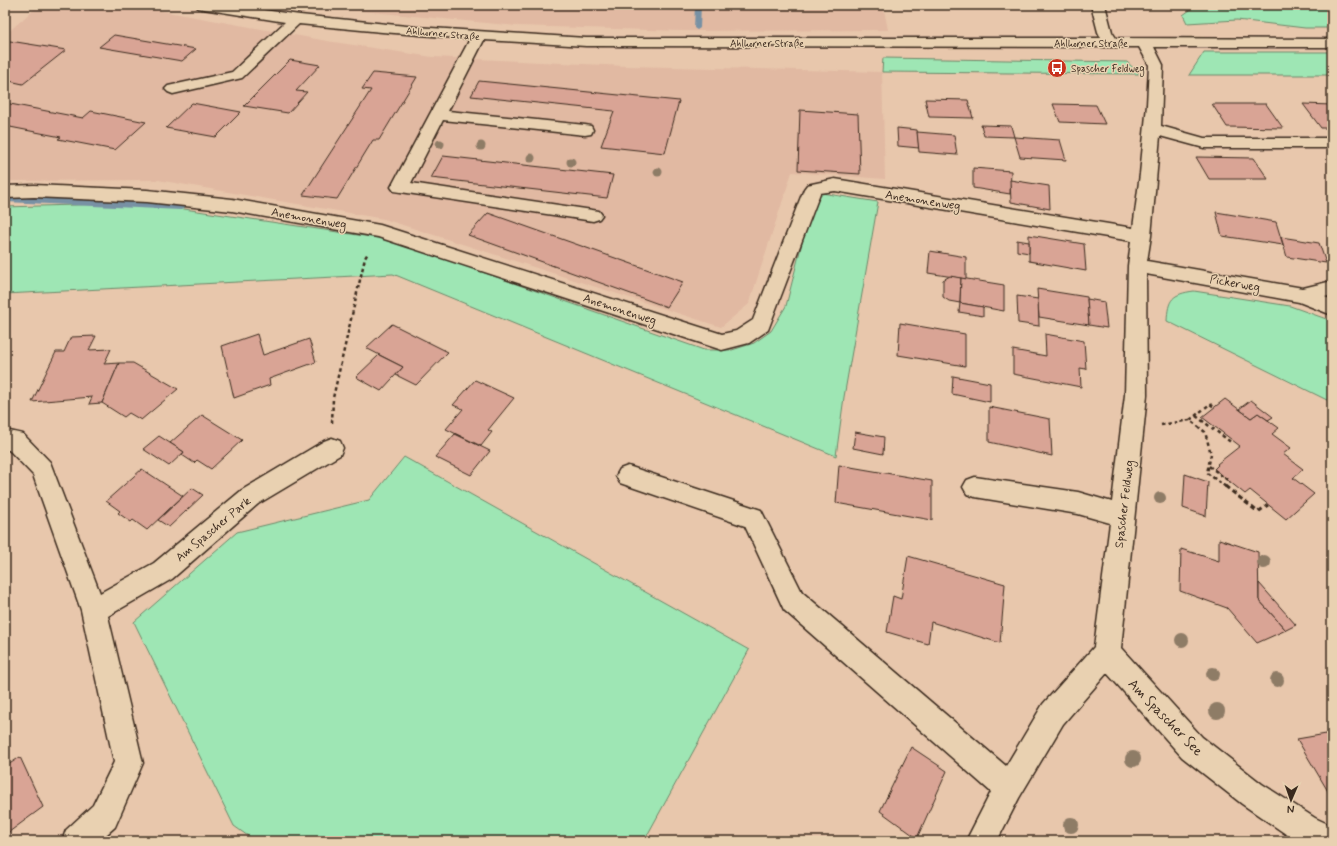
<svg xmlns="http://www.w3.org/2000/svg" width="1337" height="846" font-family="Mynerve,sans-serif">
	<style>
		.built { fill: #e1b9a2 }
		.green { fill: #9ee6b4; stroke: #6c8869 }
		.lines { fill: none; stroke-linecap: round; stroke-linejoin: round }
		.stream { fill: #7891a4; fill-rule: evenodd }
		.building { fill: #d9a495; stroke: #3b2a1e }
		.minor-casing { stroke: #3b2a1e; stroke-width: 3 }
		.path-far1 { stroke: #3b2a1e; stroke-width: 2.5; stroke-dasharray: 3.5 3; stroke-linecap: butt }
		.path { stroke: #3b2a1e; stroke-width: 3; stroke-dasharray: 5 3.5; stroke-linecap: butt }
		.minor { fill: #e9d1b1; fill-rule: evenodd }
		.tree { fill: #8e7b66 }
		.labels { text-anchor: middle; stroke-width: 3; stroke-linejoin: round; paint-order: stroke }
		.far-street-label { font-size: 10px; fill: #3b2a1e; stroke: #e9d1b1 }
		.far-poi-label { font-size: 10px; fill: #3b2a1e; stroke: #e9d1b1; text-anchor: start }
		.street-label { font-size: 12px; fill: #3b2a1e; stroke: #e9d1b1 }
		.near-street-label { font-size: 14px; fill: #3b2a1e; stroke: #e9d1b1 }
	</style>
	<rect width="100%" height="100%" fill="#e8c7ac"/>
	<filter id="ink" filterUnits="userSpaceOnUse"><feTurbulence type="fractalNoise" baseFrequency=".025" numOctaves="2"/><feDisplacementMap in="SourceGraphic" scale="8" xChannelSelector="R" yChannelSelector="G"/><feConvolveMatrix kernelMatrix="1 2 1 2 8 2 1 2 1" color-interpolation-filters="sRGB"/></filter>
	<g filter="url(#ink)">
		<g class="built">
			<polygon points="39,5 129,5 327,41 432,57 626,66 882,72 885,179 792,172 749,304 721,327 384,219 158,180 5,181 5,35"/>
			<polygon points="299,5 883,5 888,30 682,31 517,26"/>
		</g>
		<g class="green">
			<polygon points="1197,5 1332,5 1332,28 1305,28 1237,20 1187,23 1183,15"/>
			<polygon points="1204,52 1332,52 1332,75 1189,75"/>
			<polygon points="883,58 1127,62 1140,74 882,72"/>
			<polygon points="815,192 878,202 844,397 836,456 393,274 5,294 5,207 144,203 391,240 704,350 732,350 754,343 771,331 786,306"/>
			<path d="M1194,291l96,15 42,15v73l-3,7 -162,-80c1,-22 5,-27 27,-30z"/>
			<polygon points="404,457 749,650 644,841 255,841 234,826 134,622 237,532 369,500"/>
		</g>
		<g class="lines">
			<g class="stream">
				<polygon points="695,5 701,5 700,28 697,30 694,28"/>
				<polygon points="5,196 181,204 185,207 181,210 5,202"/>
			</g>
		</g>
		<g class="building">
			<polygon points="583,5 659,5 658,9 585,7"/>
			<polygon points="114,35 196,49 182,61 99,47"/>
			<polygon points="10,41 66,50 23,84 5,80 5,44"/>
			<polygon points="290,60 320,65 296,91 307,92 288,113 244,106"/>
			<polygon points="373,73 417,77 379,140 373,140 337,199 303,195 371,90 362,89"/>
			<polygon points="479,81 679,101 665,153 601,146 614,111 471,96"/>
			<polygon points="925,99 968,100 973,118 929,117"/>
			<polygon points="5,103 83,118 91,111 146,122 115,150 58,139 61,137 5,126"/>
			<polygon points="192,103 241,112 216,137 166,128"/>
			<polygon points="1053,104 1096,105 1105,124 1060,122"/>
			<polygon points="1212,104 1266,104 1283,128 1227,127"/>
			<polygon points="1303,104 1332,105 1332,128 1321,128"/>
			<polygon points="800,110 858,114 860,174 798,170"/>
			<polygon points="981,125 1011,126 1014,137 984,136"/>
			<polygon points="897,128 917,130 919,148 898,146"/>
			<polygon points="917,132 954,135 957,155 919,152"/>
			<polygon points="1014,137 1060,140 1066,160 1020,157"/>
			<polygon points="443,156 613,175 607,198 431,178"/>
			<polygon points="1196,157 1254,158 1268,179 1209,179"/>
			<polygon points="973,168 1011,171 1010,194 973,188"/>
			<polygon points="1010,180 1049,186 1050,209 1011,202"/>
			<polygon points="1216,212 1276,222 1283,245 1222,236"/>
			<polygon points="488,213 683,282 667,307 468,235"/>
			<polygon points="1029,235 1084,244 1086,271 1029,261"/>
			<polygon points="1281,237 1319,243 1326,263 1287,257"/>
			<polygon points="1017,240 1029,242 1029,253 1017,251"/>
			<polygon points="930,251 966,257 966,279 928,273"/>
			<polygon points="950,276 961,278 960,303 949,301 943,297 943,280"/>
			<polygon points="961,278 1004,285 1004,311 960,303"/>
			<polygon points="1037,289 1087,297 1089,325 1039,317"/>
			<polygon points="1017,296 1038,299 1039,326 1018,323"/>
			<polygon points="1087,299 1104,302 1107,328 1089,325"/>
			<polygon points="960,303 983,307 983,316 959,312"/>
			<polygon points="900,323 965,334 965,366 898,355"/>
			<polygon points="392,324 448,352 416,385 396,375 403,367 366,348"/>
			<polygon points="257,334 263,355 309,339 316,362 269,379 270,385 234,398 222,346"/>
			<polygon points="1045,334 1084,341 1086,369 1080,368 1081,387 1013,374 1013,350 1046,356"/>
			<polygon points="96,336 89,350 111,349 104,364 119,363 102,403 89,404 92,397 32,402 56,352 64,352 71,337"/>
			<polygon points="379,355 403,367 381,391 356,377"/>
			<polygon points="119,363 133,363 178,389 141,420 129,413 124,417 102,403"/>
			<polygon points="953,376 990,383 990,402 952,394"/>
			<polygon points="475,380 514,398 488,430 492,432 481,446 446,429 463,409 453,405"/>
			<polygon points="1225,399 1251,418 1258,413 1279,428 1272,434 1291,448 1283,454 1303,469 1293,478 1314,494 1286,519 1250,490 1245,494 1214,469 1218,465 1217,464 1240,446 1202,417"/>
			<polygon points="1251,400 1273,417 1268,420 1258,413 1251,418 1239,409"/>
			<polygon points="989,407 1050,419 1052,456 989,442"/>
			<polygon points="202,415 242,440 211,469 197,460 194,463 182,455 184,452 170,443"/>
			<polygon points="855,432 884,437 883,454 853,448"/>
			<polygon points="455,434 490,451 471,475 435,457"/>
			<polygon points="159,436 184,452 169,466 143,449"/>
			<polygon points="839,465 932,481 932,520 836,503"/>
			<polygon points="142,469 183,496 147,530 133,520 131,522 118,513 120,511 106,501"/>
			<polygon points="1185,474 1208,482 1206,516 1183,508"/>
			<polygon points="192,488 203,495 169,527 158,520"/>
			<polygon points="1219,539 1258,552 1259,600 1286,630 1257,643 1227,608 1180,591 1181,549 1219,561"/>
			<polygon points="908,556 1005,584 1000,643 931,622 928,644 887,632 893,596 901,599"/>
			<polygon points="1259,583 1296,625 1286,630 1259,600"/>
			<polygon points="1332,733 1332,798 1297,739"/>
			<polygon points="911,747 947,771 917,838 880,811"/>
			<polygon points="20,757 43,807 5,835 5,767"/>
		</g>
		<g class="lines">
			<g class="minor-casing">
				<g id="minor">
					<polygon points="196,5 226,5 300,15 416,27 586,38 1101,38 1098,32 1091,5 1105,5 1112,32 1116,38 1332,39 1332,47 1154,47 1163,65 1161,126 1204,138 1332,138 1332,148 1204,148 1160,136 1151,236 1147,261 1303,288 1332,281 1332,295 1325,297 1332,300 1332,315 1299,302 1146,274 1147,395 1121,648 1202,737 1262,784 1315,818 1332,826 1332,841 1296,841 1242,804 1182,757 1107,673 1063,724 1019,798 997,841 966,841 991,792 784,610 745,526 620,483 616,476 620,469 628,466 761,510 802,592 1006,766 1043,704 1094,647 1110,523 1078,514 975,497 967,494 963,487 967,480 975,477 1078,492 1112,502 1125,395 1128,266 1131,241 835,191 820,193 768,330 749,343 722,350 378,237 232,211 147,202 34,197 5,198 5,186 34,185 147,190 232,199 380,225 722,334 736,331 753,320 804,189 807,185 835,179 1133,228 1140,174 1147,105 1149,65 1139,47 586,46 484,40 448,111 585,125 591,126 593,130 591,134 585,135 443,120 411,183 599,211 602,215 599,219 593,221 394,191 391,187 470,39 382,32 299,24 242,78 173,94 168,92 165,89 168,86 232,72 285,22 203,9 198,8"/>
					<polygon points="5,430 23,434 50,462 100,593 154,563 242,490 324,441 332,438 340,441 343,448 340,455 258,504 172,579 108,616 143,763 115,827 99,841 62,841 66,830 93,805 114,762 81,610 33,475 9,450 5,450"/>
				</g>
			</g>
			<g class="path-far1">
				<polyline points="1196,416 1232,443"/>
				<polyline points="1190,420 1210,404 1214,407"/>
				<polyline points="332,423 333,398 365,258 368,253"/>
				<polyline points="1161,425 1190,420 1205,432 1211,454 1207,473 1226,487"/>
				<polyline points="1209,466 1230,482"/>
			</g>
			<polyline class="path" points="1225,486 1258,512 1268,505"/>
			<use href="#minor" class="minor"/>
		</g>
		<g class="tree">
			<circle cx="440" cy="144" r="4.5"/>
			<circle cx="481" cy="146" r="4.5"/>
			<circle cx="531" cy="158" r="4.5"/>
			<circle cx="571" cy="162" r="4.5"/>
			<circle cx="658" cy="172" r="4.5"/>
			<circle cx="1160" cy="498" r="6"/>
			<circle cx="1264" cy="562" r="7"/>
			<circle cx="1182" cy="640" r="7"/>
			<circle cx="1213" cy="674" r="7"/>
			<circle cx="1277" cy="680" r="7"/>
			<circle cx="1217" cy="711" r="8"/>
			<circle cx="1133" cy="759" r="8"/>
			<circle cx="1071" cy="825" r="8"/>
		</g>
	</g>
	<defs>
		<g id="bus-disc" transform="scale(1)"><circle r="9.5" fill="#c8321e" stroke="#e9d1b1"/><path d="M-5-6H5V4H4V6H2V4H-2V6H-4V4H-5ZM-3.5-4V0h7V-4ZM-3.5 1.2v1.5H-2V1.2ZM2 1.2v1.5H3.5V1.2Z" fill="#fff"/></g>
	</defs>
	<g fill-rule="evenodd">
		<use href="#bus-disc" x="1057" y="68"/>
	</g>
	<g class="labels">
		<g class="far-street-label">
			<text transform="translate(443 33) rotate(5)" y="4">Ahlhorner Straße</text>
			<text x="767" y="47">Ahlhorner Straße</text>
			<text x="1091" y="47">Ahlhorner Straße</text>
		</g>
		<g class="far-poi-label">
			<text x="1071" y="72">Spascher Feldweg</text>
		</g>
		<g class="street-label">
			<text transform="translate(923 200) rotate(9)" y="4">Anemonenweg</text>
			<text transform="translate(309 218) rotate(10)" y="4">Anemonenweg</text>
			<text transform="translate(1235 283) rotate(10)" y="4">Pickerweg</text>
			<text transform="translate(620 309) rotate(18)" y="4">Anemonenweg</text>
			<text transform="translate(1124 504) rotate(-83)" y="4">Spascher Feldweg</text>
			<text transform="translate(213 529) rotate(-40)" y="4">Am Spascher Park</text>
		</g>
		<g class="near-street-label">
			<text transform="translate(1166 717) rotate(46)" y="5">Am Spascher See</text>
		</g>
	</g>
	<rect width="1337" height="846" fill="none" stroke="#e9d1b1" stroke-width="20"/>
	<rect x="10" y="10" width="1317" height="826" fill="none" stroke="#3b2a1e" stroke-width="1.5" filter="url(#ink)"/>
	<g transform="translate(1291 800) rotate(182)" stroke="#e9d1b1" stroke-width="3" paint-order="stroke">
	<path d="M0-3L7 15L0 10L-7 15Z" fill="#3b2a1e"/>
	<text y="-6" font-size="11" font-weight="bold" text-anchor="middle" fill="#3b2a1e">N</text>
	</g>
</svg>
